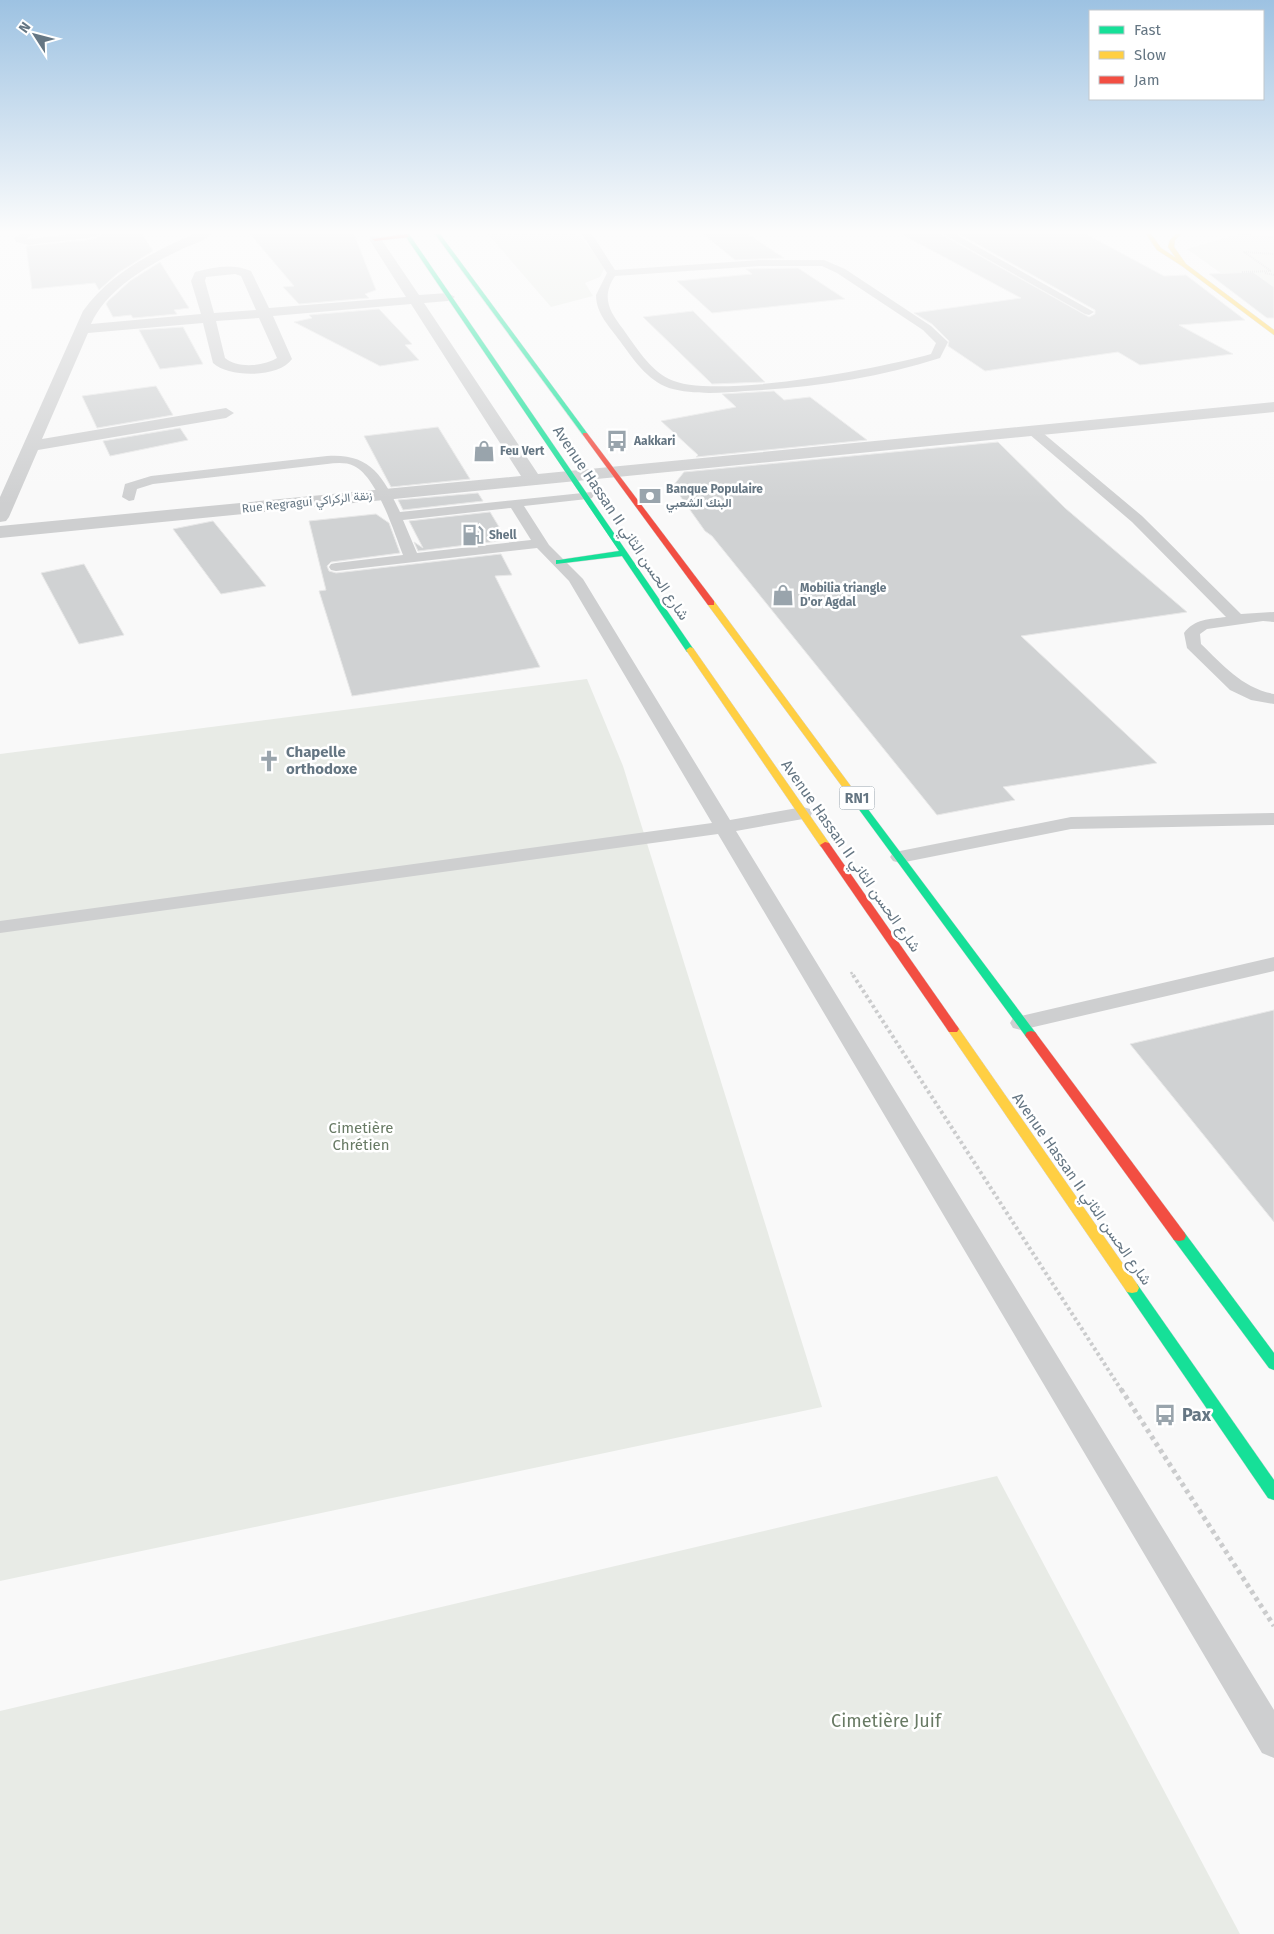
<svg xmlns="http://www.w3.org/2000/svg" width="1274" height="1934" font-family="'Fira Sans',Vazirmatn,sans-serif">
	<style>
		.green { fill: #e8ebe6 }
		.building { fill: #d0d2d3; stroke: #e8e8e8 }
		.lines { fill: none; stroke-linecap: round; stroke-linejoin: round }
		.fast-casing { stroke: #d5d6d7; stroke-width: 1 }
		.slow-casing { stroke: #d5d6d7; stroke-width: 1 }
		.jam-casing { stroke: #d5d6d7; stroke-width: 1 }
		.path-far3 { stroke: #cbcccd; stroke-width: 2; stroke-dasharray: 1 1; stroke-linecap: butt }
		.path-far2 { stroke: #cbcccd; stroke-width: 2.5; stroke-dasharray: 2.5 2.5; stroke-linecap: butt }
		.path-far1 { stroke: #cbcccd; stroke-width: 4; stroke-dasharray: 3 3; stroke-linecap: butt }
		.path { stroke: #cbcccd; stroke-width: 5; stroke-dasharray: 4 4; stroke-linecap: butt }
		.lane { fill: #cecfd0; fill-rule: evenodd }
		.street { fill: #cecfd0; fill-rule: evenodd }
		.fast { fill: #16e098; fill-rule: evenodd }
		.slow { fill: #ffcf43; fill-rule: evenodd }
		.jam { fill: #f24e42; fill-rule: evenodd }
		.labels { text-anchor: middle; stroke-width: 5; stroke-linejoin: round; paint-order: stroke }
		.far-poi-label { font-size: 12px; font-weight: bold; fill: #657683; stroke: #fff; text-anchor: start }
		.far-street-label { font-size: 12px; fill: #657683; stroke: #fff }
		.shield { fill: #fff; stroke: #939fa8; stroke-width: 1 }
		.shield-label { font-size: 14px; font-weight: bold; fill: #657683 }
		.street-label { font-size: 15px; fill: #657683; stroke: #fff }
		.poi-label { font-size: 15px; font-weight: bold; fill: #657683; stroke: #fff; text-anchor: start }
		.park-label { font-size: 15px; fill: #687a64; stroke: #fff }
		.near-poi-label { font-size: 18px; font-weight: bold; fill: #657683; stroke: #fff; text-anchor: start }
		.near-park-label { font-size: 18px; fill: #687a64; stroke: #fff }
	</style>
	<rect width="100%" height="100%" fill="#f9f9f9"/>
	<g class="green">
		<polygon points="488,234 578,234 603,264 604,269 600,277 585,283 593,296 551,307"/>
		<polygon points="1238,234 1274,237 1274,311 1187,249"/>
		<polygon points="587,679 623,766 822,1407 0,1581 0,754"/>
		<polygon points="997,1476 1240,1934 0,1934 0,1711"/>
	</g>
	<g class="building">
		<polygon points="102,234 142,234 153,251 118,273 99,290 95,283 32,289 26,246 95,239"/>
		<polygon points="250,234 354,234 376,290 365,294 369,298 299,304 283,287 294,286"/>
		<polygon points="703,234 748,234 784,258 735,260"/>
		<polygon points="901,234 941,234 1089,317 1095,314 1095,310 959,234 1086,234 1164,276 1186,275 1245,320 1179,325 1233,354 1140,365 1118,352 985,371 948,346 949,341 932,324 914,313 1021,298"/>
		<polygon points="160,262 189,308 174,310 177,314 133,318 131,315 113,317 106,304 108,301 130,281"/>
		<polygon points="798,268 845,299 712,313 677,281 752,274 746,269"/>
		<polygon points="1253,272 1274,287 1274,318 1267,318 1209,274"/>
		<polygon points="379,309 412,344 405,345 419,360 380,366 294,322 312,318 309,315"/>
		<polygon points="693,311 765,382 712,384 643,317"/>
		<polygon points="183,327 203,364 160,369 139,330"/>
		<polygon points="156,386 173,415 97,428 82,396"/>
		<polygon points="774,391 784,400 810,397 867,440 696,457 698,455 661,421 736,407 722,394"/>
		<polygon points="438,427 470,479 391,487 364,436"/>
		<polygon points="180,428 188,440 110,456 103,441"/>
		<polygon points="998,442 1065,508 1187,612 1021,636 1157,763 1003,787 1015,800 937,815 712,536 705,531 673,486 684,472"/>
		<polygon points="478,493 483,501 403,510 398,500"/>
		<polygon points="490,512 507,540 418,551 414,542 423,548 409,521"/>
		<polygon points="376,514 389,523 400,553 331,562 327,566 329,571 336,573 501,554 512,575 495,576 540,667 352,696 319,591 326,590 309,521"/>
		<polygon points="213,521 266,586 221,594 173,529"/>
		<polygon points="84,564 124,635 79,644 41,573"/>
		<polygon points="1274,1010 1274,1222 1130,1044"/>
	</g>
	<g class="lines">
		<g class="fast-casing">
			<g id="fast">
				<polygon points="404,234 409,234 694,650 693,652 687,652 622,556 556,564 556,560 559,560 619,551"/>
				<polygon points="435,234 440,234 587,433 587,435 583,435"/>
				<polygon points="858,799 861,800 1035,1032 1037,1035 1035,1038 1027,1038 855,804 853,802"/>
				<polygon points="1179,1231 1184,1232 1274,1353 1274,1370 1269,1368 1174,1240 1172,1236 1174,1232"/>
				<polygon points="1132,1283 1137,1284 1274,1480 1274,1500 1268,1498 1127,1292 1125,1288 1127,1284"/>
			</g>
		</g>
		<g class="slow-casing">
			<g id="slow">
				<polygon points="1146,234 1151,234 1161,248 1176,258 1168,247 1170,240 1176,234 1181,234 1175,240 1174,247 1186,264 1274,330 1274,335 1182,266 1157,250"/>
				<polygon points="708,601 714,601 861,800 863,802 861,804 855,804 708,605"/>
				<polygon points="690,647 693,648 829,843 830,845 829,847 821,847 686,650"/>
				<polygon points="953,1025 957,1026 1137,1284 1139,1288 1137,1292 1132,1293 1127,1292 949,1032 947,1029"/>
			</g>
		</g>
		<g class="jam-casing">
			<g id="jam">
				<polygon points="407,234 409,237 375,241 372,239"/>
				<polygon points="583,433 587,433 714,601 714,605 708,605 583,435"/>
				<polygon points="825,842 829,843 957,1026 959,1029 957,1032 949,1032 820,845"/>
				<polygon points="1031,1031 1035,1032 1184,1232 1186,1236 1184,1240 1179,1241 1174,1240 1027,1038 1025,1035 1027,1032"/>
			</g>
		</g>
		<g class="path-far3">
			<polyline points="1242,235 1274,237"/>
			<polyline points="1242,272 1271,271 1244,252 1274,254"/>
			<polyline points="1265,273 1274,275"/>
		</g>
		<polyline class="path-far2" points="851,972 853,976"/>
		<polyline class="path-far1" points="853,975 1122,1391"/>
		<polyline class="path" points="1121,1389 1274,1626"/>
		<g class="lane">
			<polygon points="21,234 34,234 26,239 29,239 71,234 100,234 95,237 29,245 16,242 14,238"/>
			<path d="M582,234h10l23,36 145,-10h64l21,9 86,57 17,16 -8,16c-63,20 -129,30 -195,33 -24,2 -52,4 -76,-3 -22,-8 -36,-29 -49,-47 -10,-14 -24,-27 -24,-46l11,-22zM760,266h62l15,7 86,57 13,13 -5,11c-49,14 -219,47 -262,25 -20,-10 -33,-32 -46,-50 -14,-18 -22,-32 -8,-53z"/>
			<polygon points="943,234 955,234 1094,312 1089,315 1085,314"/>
			<path d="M1033,427l4,1 105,88 99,98 33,-2v10l-11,-1 -56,8 -7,5 1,10c22,21 41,44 73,50v10l-23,-4 -21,-10 -43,-42 -3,-15c10,-14 26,-14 42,-16l-94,-95 -103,-88 -2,-3z"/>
			<path d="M327,456c43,-3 56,20 73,56l192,-20 2,3 -2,3 -5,1 -63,7 25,39 34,34 147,241 73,-13 7,2 2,4 -2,4 -7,2 -67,12 538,879v48l-12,-5 -544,-919 -718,99v-12l712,-98 -143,-242 -32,-33 -201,23 -5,-1 -2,-3 2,-3 5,-1 67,-8c-9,-23 -26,-78 -49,-89 -8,-4 -18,-3 -27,-2l-174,20 -16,5 -3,11 -5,1 -7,-4 3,-13 26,-8zM511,508l20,32 -114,13 -14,-33z"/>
			<polygon points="1274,813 1274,825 1071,829 900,863 893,861 890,857 893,853 900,851 1071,817"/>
			<polygon points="1274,957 1274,971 1021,1030 1013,1028 1010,1023 1013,1018 1021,1016"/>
		</g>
		<path class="street" d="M194,234h17c-6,8 -22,11 -31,16 -32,15 -74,40 -89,74l110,-10 -10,-33 4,-9c19,-5 37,-9 56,-1l18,37 137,-11 -37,-58 2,-3h8l40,59 29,-2 7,4 -7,4 -24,2 114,171 736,-72v10l-1274,126v-12l521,-50 -110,-172 -138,12 19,43c-13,19 -63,19 -79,4l-10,-40 -115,10 -46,106 184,-31 8,5 -8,5 -188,32 -29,67 -3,4 -6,1v-25l83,-186c26,-37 71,-60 111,-77zM235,274l6,2 15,34 -42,3 -9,-32 1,-4zM259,318l18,40c-13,8 -39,11 -52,0l-9,-37z"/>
		<use href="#fast" class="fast"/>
		<use href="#slow" class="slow"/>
		<use href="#jam" class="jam"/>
	</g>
	<linearGradient id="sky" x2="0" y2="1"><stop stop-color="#9dc2e2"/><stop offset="0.46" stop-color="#fcfcfc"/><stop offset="1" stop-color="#fcfcfc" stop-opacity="0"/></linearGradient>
	<rect width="1274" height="505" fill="url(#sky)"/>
	<defs>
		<g id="bus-bare" transform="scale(1.725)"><path d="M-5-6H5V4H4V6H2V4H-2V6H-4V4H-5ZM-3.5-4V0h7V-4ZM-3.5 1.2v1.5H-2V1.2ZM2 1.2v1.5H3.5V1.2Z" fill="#99a4ac" stroke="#fff" stroke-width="2.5" paint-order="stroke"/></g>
		<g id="shop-bare" transform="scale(1.725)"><path d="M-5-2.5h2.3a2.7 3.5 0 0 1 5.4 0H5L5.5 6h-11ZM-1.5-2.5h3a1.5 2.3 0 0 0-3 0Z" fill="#99a4ac" stroke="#fff" stroke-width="2.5" paint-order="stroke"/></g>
		<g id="bank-bare" transform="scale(1.725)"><path d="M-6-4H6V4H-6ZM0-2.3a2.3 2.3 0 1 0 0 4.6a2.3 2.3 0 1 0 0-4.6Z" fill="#99a4ac" stroke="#fff" stroke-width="2.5" paint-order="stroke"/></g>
		<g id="fuel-bare" transform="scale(1.725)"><path d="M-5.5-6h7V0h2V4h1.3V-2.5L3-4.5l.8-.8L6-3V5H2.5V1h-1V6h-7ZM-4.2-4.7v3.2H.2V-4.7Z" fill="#99a4ac" stroke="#fff" stroke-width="2.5" paint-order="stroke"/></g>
		<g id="church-bare" transform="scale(1.725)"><path d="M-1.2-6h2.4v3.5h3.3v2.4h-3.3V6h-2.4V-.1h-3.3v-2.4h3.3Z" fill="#99a4ac" stroke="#fff" stroke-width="2.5" paint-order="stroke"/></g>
	</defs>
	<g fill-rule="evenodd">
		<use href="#bus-bare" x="617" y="441"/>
		<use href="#shop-bare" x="484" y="451"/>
		<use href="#bank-bare" x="650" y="496"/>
		<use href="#fuel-bare" x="473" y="535"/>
		<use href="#shop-bare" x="783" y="595"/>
		<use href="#church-bare" x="269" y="761"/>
		<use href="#bus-bare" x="1165" y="1415"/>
	</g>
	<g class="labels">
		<g class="far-poi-label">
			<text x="634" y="445">Aakkari</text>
			<text x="500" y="455">Feu Vert</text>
			<text x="666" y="493">Banque Populaire<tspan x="666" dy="14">البنك الشعبي</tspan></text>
			<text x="489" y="539">Shell</text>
			<text x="800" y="592">Mobilia triangle<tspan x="800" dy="14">D'or Agdal</tspan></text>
		</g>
		<g class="far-street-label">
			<text transform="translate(307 502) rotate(-6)" y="4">Rue Regragui زنقة الركراكي</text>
		</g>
		<rect class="shield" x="839.5" y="786.5" width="35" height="23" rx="4"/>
		<g class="shield-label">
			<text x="857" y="803">RN1</text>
		</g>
		<g class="street-label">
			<text transform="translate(621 523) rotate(56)" y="5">Avenue Hassan II شارع الحسن الثاني</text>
			<text transform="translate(851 856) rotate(55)" y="5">Avenue Hassan II شارع الحسن الثاني</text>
			<text transform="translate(1082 1189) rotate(55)" y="5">Avenue Hassan II شارع الحسن الثاني</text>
		</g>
		<g class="poi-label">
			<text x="286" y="757">Chapelle<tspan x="286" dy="17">orthodoxe</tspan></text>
		</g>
		<g class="park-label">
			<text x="361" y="1133">Cimetière<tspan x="361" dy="17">Chrétien</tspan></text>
		</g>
		<g class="near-poi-label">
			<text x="1182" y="1421">Pax</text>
		</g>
		<g class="near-park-label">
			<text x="886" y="1727">Cimetière Juif</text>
		</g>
	</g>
	<rect x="1089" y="10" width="175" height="90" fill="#ffffff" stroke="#c1c8cd"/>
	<rect x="1099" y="26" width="25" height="8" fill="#16e098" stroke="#c1c8cd"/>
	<text x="1134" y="35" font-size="15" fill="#657683">Fast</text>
	<rect x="1099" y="51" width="25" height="8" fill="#ffcf43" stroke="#c1c8cd"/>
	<text x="1134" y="60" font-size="15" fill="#657683">Slow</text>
	<rect x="1099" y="76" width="25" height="8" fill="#f24e42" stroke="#c1c8cd"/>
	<text x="1134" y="85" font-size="15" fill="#657683">Jam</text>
	<g transform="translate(35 35) rotate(306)" stroke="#ffffff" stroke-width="4" paint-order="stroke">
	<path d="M0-4L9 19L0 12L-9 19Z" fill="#657683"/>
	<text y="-8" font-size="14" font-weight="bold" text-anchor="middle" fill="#657683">N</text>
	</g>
</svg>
